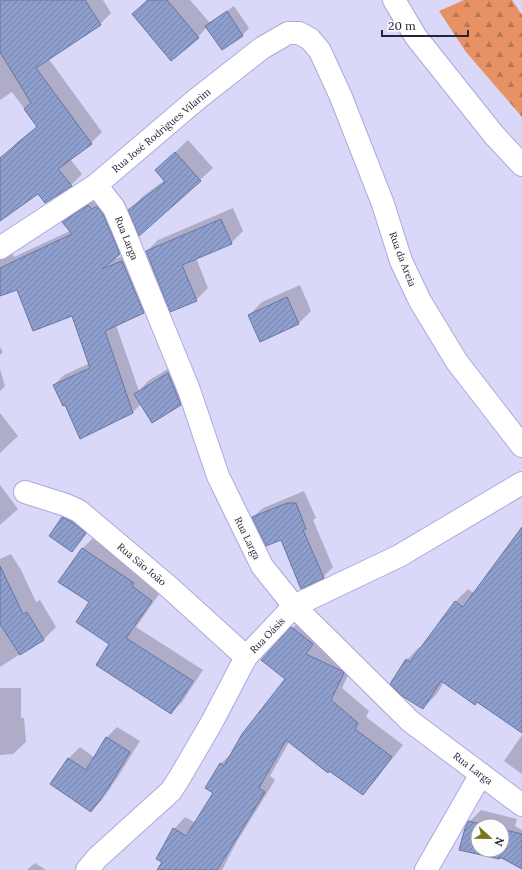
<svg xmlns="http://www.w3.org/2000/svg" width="522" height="870" font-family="Lora,serif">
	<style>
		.forest { fill: url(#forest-firs) }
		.shadow { fill: #0003; fill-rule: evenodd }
		.building { fill: url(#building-hatch); stroke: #6676a2 }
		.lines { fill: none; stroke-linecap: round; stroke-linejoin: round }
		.pedestrian-casing { stroke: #ada8db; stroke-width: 24 }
		.minor-casing { stroke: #ada8db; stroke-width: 24 }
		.pedestrian { stroke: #fff; stroke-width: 22 }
		.minor { stroke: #fff; stroke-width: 22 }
		.labels { text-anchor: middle; stroke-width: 3; stroke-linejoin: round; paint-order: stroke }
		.street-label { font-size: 10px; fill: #272438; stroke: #fdfdfd }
	</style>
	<defs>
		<pattern id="forest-firs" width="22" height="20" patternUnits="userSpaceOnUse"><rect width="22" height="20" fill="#e79264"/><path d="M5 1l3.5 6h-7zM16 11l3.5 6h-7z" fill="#bb7753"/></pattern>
		<pattern id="building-hatch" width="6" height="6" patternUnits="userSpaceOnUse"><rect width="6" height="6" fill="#8e9fce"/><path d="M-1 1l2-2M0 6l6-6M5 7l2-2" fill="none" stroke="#7481a8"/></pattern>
	</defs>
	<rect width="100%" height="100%" fill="#dad8f8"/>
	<polygon class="forest" points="464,0 512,0 522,15 522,117 466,52 439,11"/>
	<g class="shadow">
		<polygon points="0,0 103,0 111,13 100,24 48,58 102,132 91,143 70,159 82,174 71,185 46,202 38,193 0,208 0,163 6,154 16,143 37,126 12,92 0,100"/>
		<polygon points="147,0 190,0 210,23 234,6 249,28 243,35 222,49 207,27 198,37 133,14"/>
		<polygon points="188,140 213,168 200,180 130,210 142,197 165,180 169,158"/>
		<polygon points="98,196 129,243 110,261 132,252 153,303 143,312 116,325 139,391 148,381 181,361 193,391 180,404 141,404 133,412 81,437 65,404 54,385 64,375 90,363 73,315 18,288 0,295 0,258 12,253 14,257 70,231 63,223 73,213"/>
		<polygon points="233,208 243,231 231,243 196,258 208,288 196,300 147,251 158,240"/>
		<polygon points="300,285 311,311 299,323 249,315 262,302"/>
		<polygon points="0,347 3,352 0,355"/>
		<polygon points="0,369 5,386 0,391"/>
		<polygon points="0,413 18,436 0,453"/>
		<polygon points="0,485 18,509 0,525"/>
		<polygon points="304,491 316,518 313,520 333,567 323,577 281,539 253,517 263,508"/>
		<polygon points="70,511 92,526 78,545 72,551 63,518"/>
		<polygon points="522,528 522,732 477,701 444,682 436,695 423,708 407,660 419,647 421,648 456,601 468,589 474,593"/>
		<polygon points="93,538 144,572 162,590 136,627 203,670 182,702 171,713 110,644 90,602 83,548"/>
		<polygon points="11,554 21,570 36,602 40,600 56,627 44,639 0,667 0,559"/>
		<polygon points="304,616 355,661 342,688 369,711 366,717 403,745 374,782 363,794 289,742 270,776 275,780 236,843 222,870 158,870 163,862 174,829 185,817 196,823 215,793 220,764 233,752 286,678 262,660"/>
		<polygon points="0,688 21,688 21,718 24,718 26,742 13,754 0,755"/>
		<polygon points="117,727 140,741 119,775 102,800 91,811 52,784 69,758 80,747 95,758 106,738"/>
		<polygon points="522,735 522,774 504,761"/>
		<path d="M481,810l36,9 -2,7 7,4v34l-62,-15 9,-27zM478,826h24v24h-24z"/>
		<polygon points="35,863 46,870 27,870"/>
	</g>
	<g class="building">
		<polygon points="0,0 85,0 101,25 36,68 92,144 58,169 72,186 45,203 38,194 0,221 0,158 37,127 24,109 31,103 0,52"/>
		<polygon points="148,0 167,0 199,38 171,61 132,14"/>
		<polygon points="227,11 243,36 222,50 205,26"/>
		<polygon points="175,152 201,181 139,236 128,210 165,182 155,170"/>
		<polygon points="88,205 92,209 97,206 103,214 120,254 102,269 122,261 144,313 105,331 133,413 80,439 65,405 63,406 53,385 90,368 72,316 33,331 17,290 0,296 0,268 72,234 62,222"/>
		<polygon points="221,219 232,244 182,265 197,301 170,312 146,251"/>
		<polygon points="287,297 299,324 260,342 248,315"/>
		<polygon points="168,373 181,405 152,423 134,394"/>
		<polygon points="287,503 296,503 306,529 303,530 324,578 301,589 281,540 266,546 252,517"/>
		<polygon points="62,517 72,522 86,533 72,552 49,536"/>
		<polygon points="522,527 522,733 477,702 475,705 441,681 423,709 402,696 390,684 406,659 410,662 455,601 463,607"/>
		<polygon points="82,548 134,583 132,586 152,601 126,638 193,681 171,714 96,665 109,644 76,622 89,602 58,582"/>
		<polygon points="0,566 23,614 27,612 44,640 20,655 0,624"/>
		<polygon points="291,627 313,644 306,654 342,671 344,673 331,700 358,723 355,729 392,757 363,795 329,771 328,773 286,740 259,788 265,792 217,870 157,870 162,862 156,859 173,828 186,836 213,793 205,788 220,763 224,766 242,734 285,679 261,660"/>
		<polygon points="106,737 130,752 109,787 91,812 50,784 68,758 86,770"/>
		<polygon points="468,821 489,826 478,826 478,850 502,850 502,829 522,834 522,869 500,857 499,859 459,850 465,828"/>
	</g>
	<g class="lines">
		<g class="pedestrian-casing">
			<g id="pedestrian">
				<polyline points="394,0 416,37 494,135 522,165"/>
				<polyline points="294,606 399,556 522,483"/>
			</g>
		</g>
		<g class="minor-casing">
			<g id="minor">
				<polyline points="96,185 114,208 123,229 189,390 218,476 262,566 294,606 410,721 522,805"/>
				<polyline points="0,248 96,185 197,99 262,48 288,33 299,33 310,39 320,51 341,97 383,204 401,261 420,301 457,362 522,446"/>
				<polyline points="25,492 66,505 79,511 169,587 246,657"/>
				<polyline points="87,870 97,858 171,791 180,777 212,722 246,657 294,606"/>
				<polyline points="426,870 481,774"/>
			</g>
		</g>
		<use href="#pedestrian" class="pedestrian"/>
		<use href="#minor" class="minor"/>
	</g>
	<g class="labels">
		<g class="street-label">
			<text transform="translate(161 130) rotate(-40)" y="4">Rua José Rodrigues Vilarim</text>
			<text transform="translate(127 238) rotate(68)" y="4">Rua Larga</text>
			<text transform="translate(403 259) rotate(69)" y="4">Rua da Areia</text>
			<text transform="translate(248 538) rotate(64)" y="4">Rua Larga</text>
			<text transform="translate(142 564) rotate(40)" y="4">Rua São João</text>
			<text transform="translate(267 635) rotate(-46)" y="4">Rua Oásis</text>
			<text transform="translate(473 768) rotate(37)" y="4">Rua Larga</text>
		</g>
	</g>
	<g transform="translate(490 838) rotate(112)"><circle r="19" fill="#fdfdfd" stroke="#a7a6ae"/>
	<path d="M0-3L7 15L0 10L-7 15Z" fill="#78771e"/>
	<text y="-6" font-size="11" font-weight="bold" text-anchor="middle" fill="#272438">N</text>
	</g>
	<path d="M382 30v6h86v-6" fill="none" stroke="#272438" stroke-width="2"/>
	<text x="388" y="30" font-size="12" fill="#272438" stroke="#fdfdfd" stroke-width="3" paint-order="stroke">20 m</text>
</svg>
